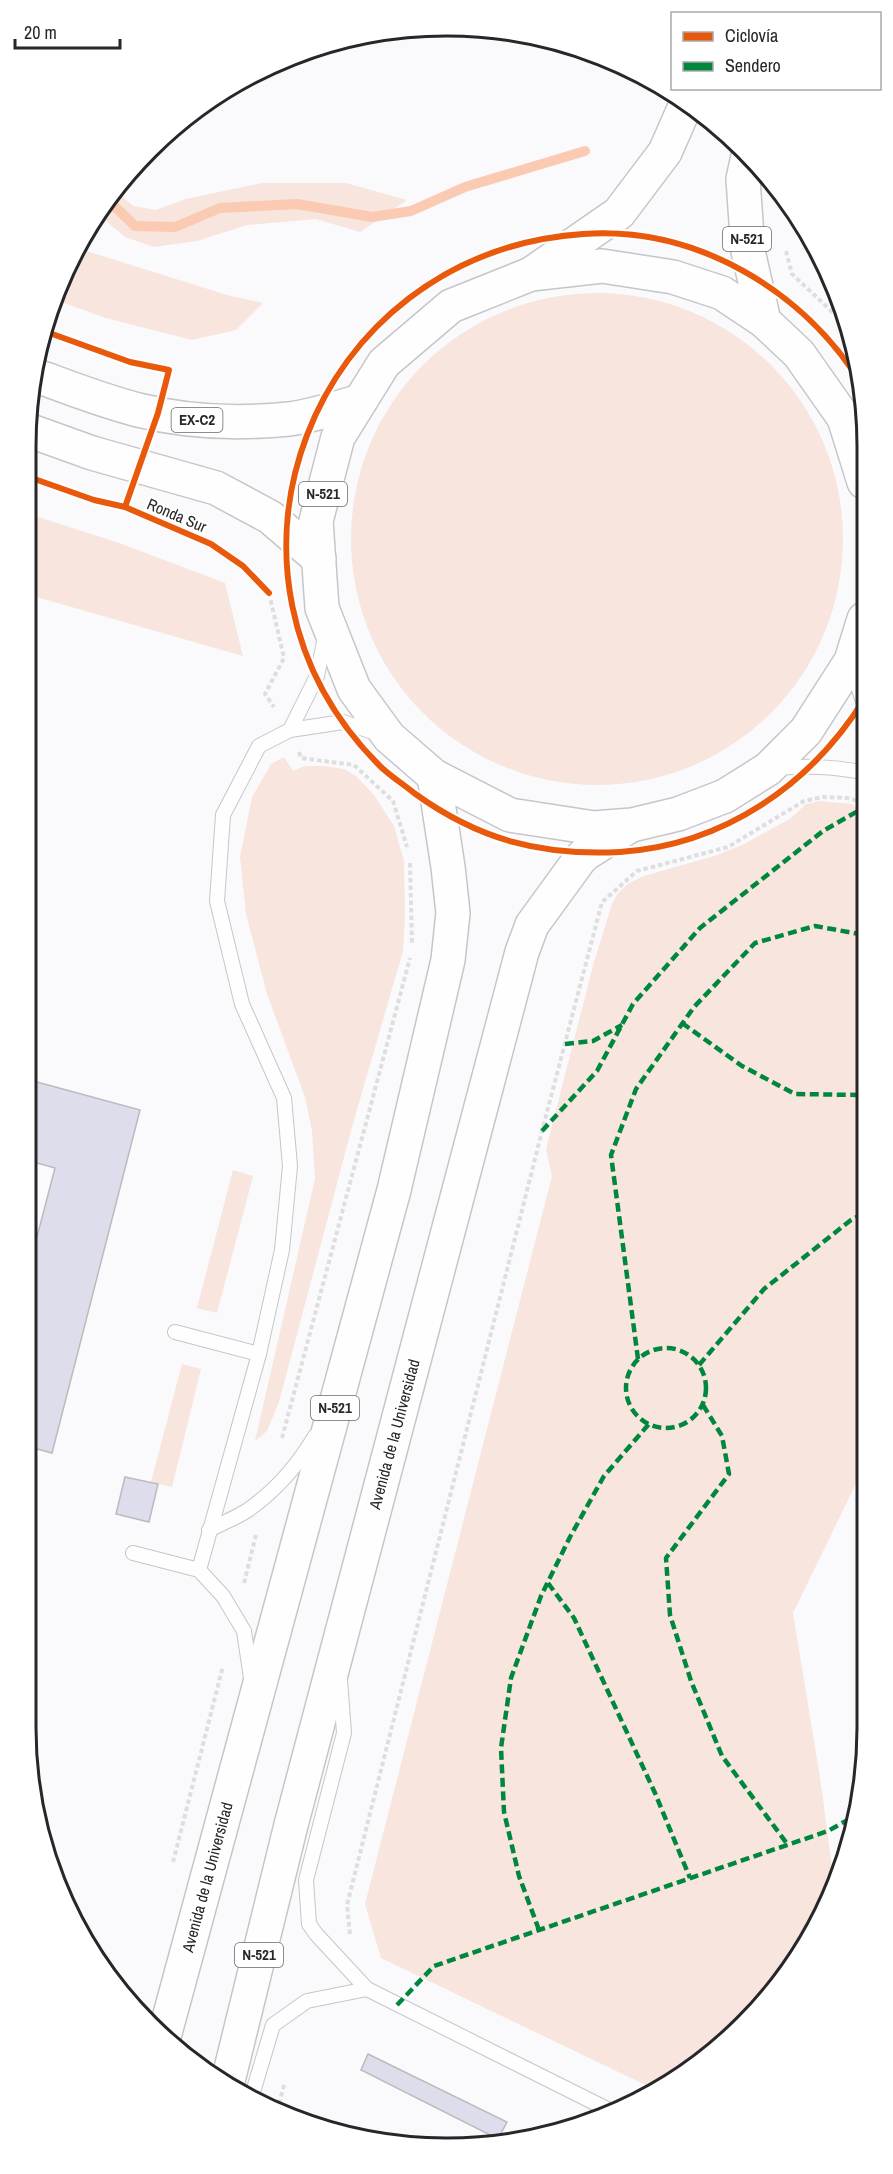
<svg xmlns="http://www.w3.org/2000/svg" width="893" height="2174" font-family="'Archivo Narrow',sans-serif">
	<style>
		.green { fill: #f7e5de }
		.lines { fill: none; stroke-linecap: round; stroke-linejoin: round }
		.stream { stroke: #fbcab3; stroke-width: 10 }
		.building { fill: #ddddec; stroke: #bbbbbd; stroke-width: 1.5 }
		.lane-casing { stroke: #c6c6c8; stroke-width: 16 }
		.primary-casing { stroke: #c6c6c8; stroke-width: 36 }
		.highway-casing { stroke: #c6c6c8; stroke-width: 36 }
		.path { stroke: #dededf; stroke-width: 4; stroke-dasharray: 4.5 3; stroke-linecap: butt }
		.lane { stroke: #fefeff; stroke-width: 14 }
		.primary { stroke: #fefeff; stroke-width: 33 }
		.highway { stroke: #fefeff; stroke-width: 33 }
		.quiet { stroke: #00873e; stroke-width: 4.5; stroke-dasharray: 9 4.5; stroke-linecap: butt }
		.cycleway-casing { stroke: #fff; stroke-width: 10 }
		.cycleway { stroke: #e8590c; stroke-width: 6 }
		.labels { text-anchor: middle; stroke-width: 4.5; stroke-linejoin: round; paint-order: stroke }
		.shield { fill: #fff; stroke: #686869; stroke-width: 1.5 }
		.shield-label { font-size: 15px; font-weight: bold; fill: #272729 }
		.street-label { font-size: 16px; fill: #272729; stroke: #fff }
		.rim { fill: none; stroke: #272729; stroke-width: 3 }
	</style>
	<rect width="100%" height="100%" fill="#fafafd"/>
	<g class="green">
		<polygon points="262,183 346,183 407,200 360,232 316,219 247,225 197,241 154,247 125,237 98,214 115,190 133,206 156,210 186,199"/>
		<polygon points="77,248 227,295 263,303 236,330 192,340 106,318 53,299"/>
		<circle cx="597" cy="539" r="246"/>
		<polygon points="26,513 122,544 225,583 243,656 26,594"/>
		<polygon points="284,757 293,771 305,766 324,766 344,769 356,776 374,795 394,826 404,861 405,915 403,951 352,1127 279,1402 267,1431 255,1441 315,1179 312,1131 305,1097 267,994 246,914 240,857 252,797 271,764"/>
		<polygon points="820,801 852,804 865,814 867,1461 793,1613 821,1784 834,1883 780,1984 724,2044 658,2091 381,1958 365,1904 552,1176 546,1149 594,962 612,904 618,893 629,883 644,876 714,856 742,845 791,818 806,804"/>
		<polygon points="233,1170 253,1176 217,1313 197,1308"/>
		<polygon points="182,1364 201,1369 172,1487 151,1482"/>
	</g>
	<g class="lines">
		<polyline class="stream" points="108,200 135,226 175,227 220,208 297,204 372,217 411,211 465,187 585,151"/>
	</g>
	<g class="building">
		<polygon points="26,1079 140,1110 52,1453 26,1446 26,1279 55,1168 26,1160"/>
		<polygon points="125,1477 158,1484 149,1522 116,1514"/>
		<polygon points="368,2054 507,2122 498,2139 361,2070"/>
		<polygon points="336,2132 383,2134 382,2143"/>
	</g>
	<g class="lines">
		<g class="lane-casing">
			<g id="lane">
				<polyline points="852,667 865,708"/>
				<polyline points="290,730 317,676 325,637"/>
				<path d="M776,768c31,-2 58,-2 89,5"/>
				<polyline points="175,1332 259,1354"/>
				<path d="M209,1530c13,-7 27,-12 39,-20 27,-19 50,-45 67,-74"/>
				<polyline points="133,1553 199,1570 259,1354 282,1250 290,1166 284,1098 242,1004 217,901 223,815 259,746 290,730 343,722 379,734"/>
				<polyline points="199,1570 223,1596 244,1631 251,1678"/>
				<polyline points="340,1680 344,1733 306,1880 309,1924 316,1934 367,1989 609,2110"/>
				<polyline points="248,2098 253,2092 273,2025 307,2001 367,1989"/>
			</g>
		</g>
		<g class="primary-casing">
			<g id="primary">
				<polyline points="748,156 743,179 748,251 764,321"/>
				<polyline points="531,274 619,213 665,152 687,102"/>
			</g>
		</g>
		<g class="highway-casing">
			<g id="highway">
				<path d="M37,376c33,12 66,25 101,34 48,12 101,14 151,9 24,-3 48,-11 71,-18"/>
				<polyline points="28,430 92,453 216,488 270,517 319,559"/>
				<polyline points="864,482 844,418 799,354 764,321 722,293 673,277 602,266 531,274 451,306 384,363 338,437 316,521 322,608 354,689 389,737 434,776 510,815 594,828 632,825 678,814 725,796 768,769 806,731 851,661 864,619"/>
				<polyline points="165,2033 394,1190 448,960 453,913 448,867 434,776"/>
				<polyline points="227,2085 291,1825 522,952 532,925 580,859 585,854 628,827"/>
			</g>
		</g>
		<g class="path">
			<polyline points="786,251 792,274 842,321"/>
			<polyline points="269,593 284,658 265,694 274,707"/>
			<polyline points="299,752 301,758 354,765 393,801 407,847"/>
			<polyline points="410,863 412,945"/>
			<polyline points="282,1438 410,958"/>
			<polyline points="244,1583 256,1535"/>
			<polyline points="173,1862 223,1666"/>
			<polyline points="350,1934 347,1905 542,1131 602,902 637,871 728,847 804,801 823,797 847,798 865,803"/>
			<polyline points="277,2111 285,2082"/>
		</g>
		<use href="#lane" class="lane"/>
		<use href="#primary" class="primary"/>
		<use href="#highway" class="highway"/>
		<g class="quiet">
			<polyline points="682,1023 742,1066 795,1094 859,1095 866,1098"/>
			<polyline points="565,1044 593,1041 622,1025"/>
			<polyline points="542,1131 597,1071 633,1004 700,928 823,831 865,807"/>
			<circle cx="666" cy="1388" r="40"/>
			<polyline points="638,1359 611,1155 636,1089 694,1007 755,943 815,926 865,935"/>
			<polyline points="699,1365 764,1289 851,1220 866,1212"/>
			<polyline points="703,1405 722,1436 729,1474 666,1558 670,1615 691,1681 722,1756 788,1845"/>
			<polyline points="548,1583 574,1618 655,1793 690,1878"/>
			<polyline points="539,1930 519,1876 504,1812 501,1748 511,1678 541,1596 570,1537 604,1476 649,1424"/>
			<polyline points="397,2005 434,1966 828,1831 853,1817"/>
		</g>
		<g class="cycleway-casing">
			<g id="cycleway">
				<polyline points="44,331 130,362 169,370 158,413 125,507"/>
				<path d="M862,385c-58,-95 -166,-159 -279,-151 -273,19 -397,342 -201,534 10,9 22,17 32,25 65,47 127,63 206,59 104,-7 191,-67 245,-154"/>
				<polyline points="26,476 94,500 125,507 211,544 243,566 269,593"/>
			</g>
		</g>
		<use href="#cycleway" class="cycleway"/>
	</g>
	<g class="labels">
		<g class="shield">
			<rect x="723" y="227" width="48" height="24" rx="4.5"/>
			<rect x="171.5" y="408" width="51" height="24" rx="4.5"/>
			<rect x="299" y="482" width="48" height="24" rx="4.5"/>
			<rect x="311" y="1396" width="48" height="24" rx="4.5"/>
			<rect x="235" y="1943" width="48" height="24" rx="4.5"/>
		</g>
		<g class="shield-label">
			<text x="747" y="244">N-521</text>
			<text x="197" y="425">EX-C2</text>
			<text x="323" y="499">N-521</text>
			<text x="335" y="1413">N-521</text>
			<text x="259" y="1960">N-521</text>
		</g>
		<g class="street-label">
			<text transform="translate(177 515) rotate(23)" y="6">Ronda Sur</text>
			<text transform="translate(394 1434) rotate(-75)" y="6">Avenida de la Universidad</text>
			<text transform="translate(207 1877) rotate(-75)" y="6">Avenida de la Universidad</text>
		</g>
	</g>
	<path d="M0 0H893V2174H0ZM446 36H447A410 410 0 0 1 857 446V1728A410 410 0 0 1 447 2138H446A410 410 0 0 1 36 1728V446A410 410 0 0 1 446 36Z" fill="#fff" fill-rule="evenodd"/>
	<path class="rim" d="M446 36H447A410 410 0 0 1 857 446V1728A410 410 0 0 1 447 2138H446A410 410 0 0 1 36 1728V446A410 410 0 0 1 446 36Z"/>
	<rect x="671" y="12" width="210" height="78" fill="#ffffff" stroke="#a9a9a9" stroke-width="1.5"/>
	<rect x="683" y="32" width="30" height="9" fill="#e8590c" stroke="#a9a9a9" stroke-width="1.5"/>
	<text x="725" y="42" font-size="18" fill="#272729">Ciclovía</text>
	<rect x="683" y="62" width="30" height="9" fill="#00873e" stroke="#a9a9a9" stroke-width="1.5"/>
	<text x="725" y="72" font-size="18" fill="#272729">Sendero</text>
	<path d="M15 39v9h105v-9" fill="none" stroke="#272729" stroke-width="3"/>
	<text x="24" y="39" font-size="18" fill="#272729" stroke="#ffffff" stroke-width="4.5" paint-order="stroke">20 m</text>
</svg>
